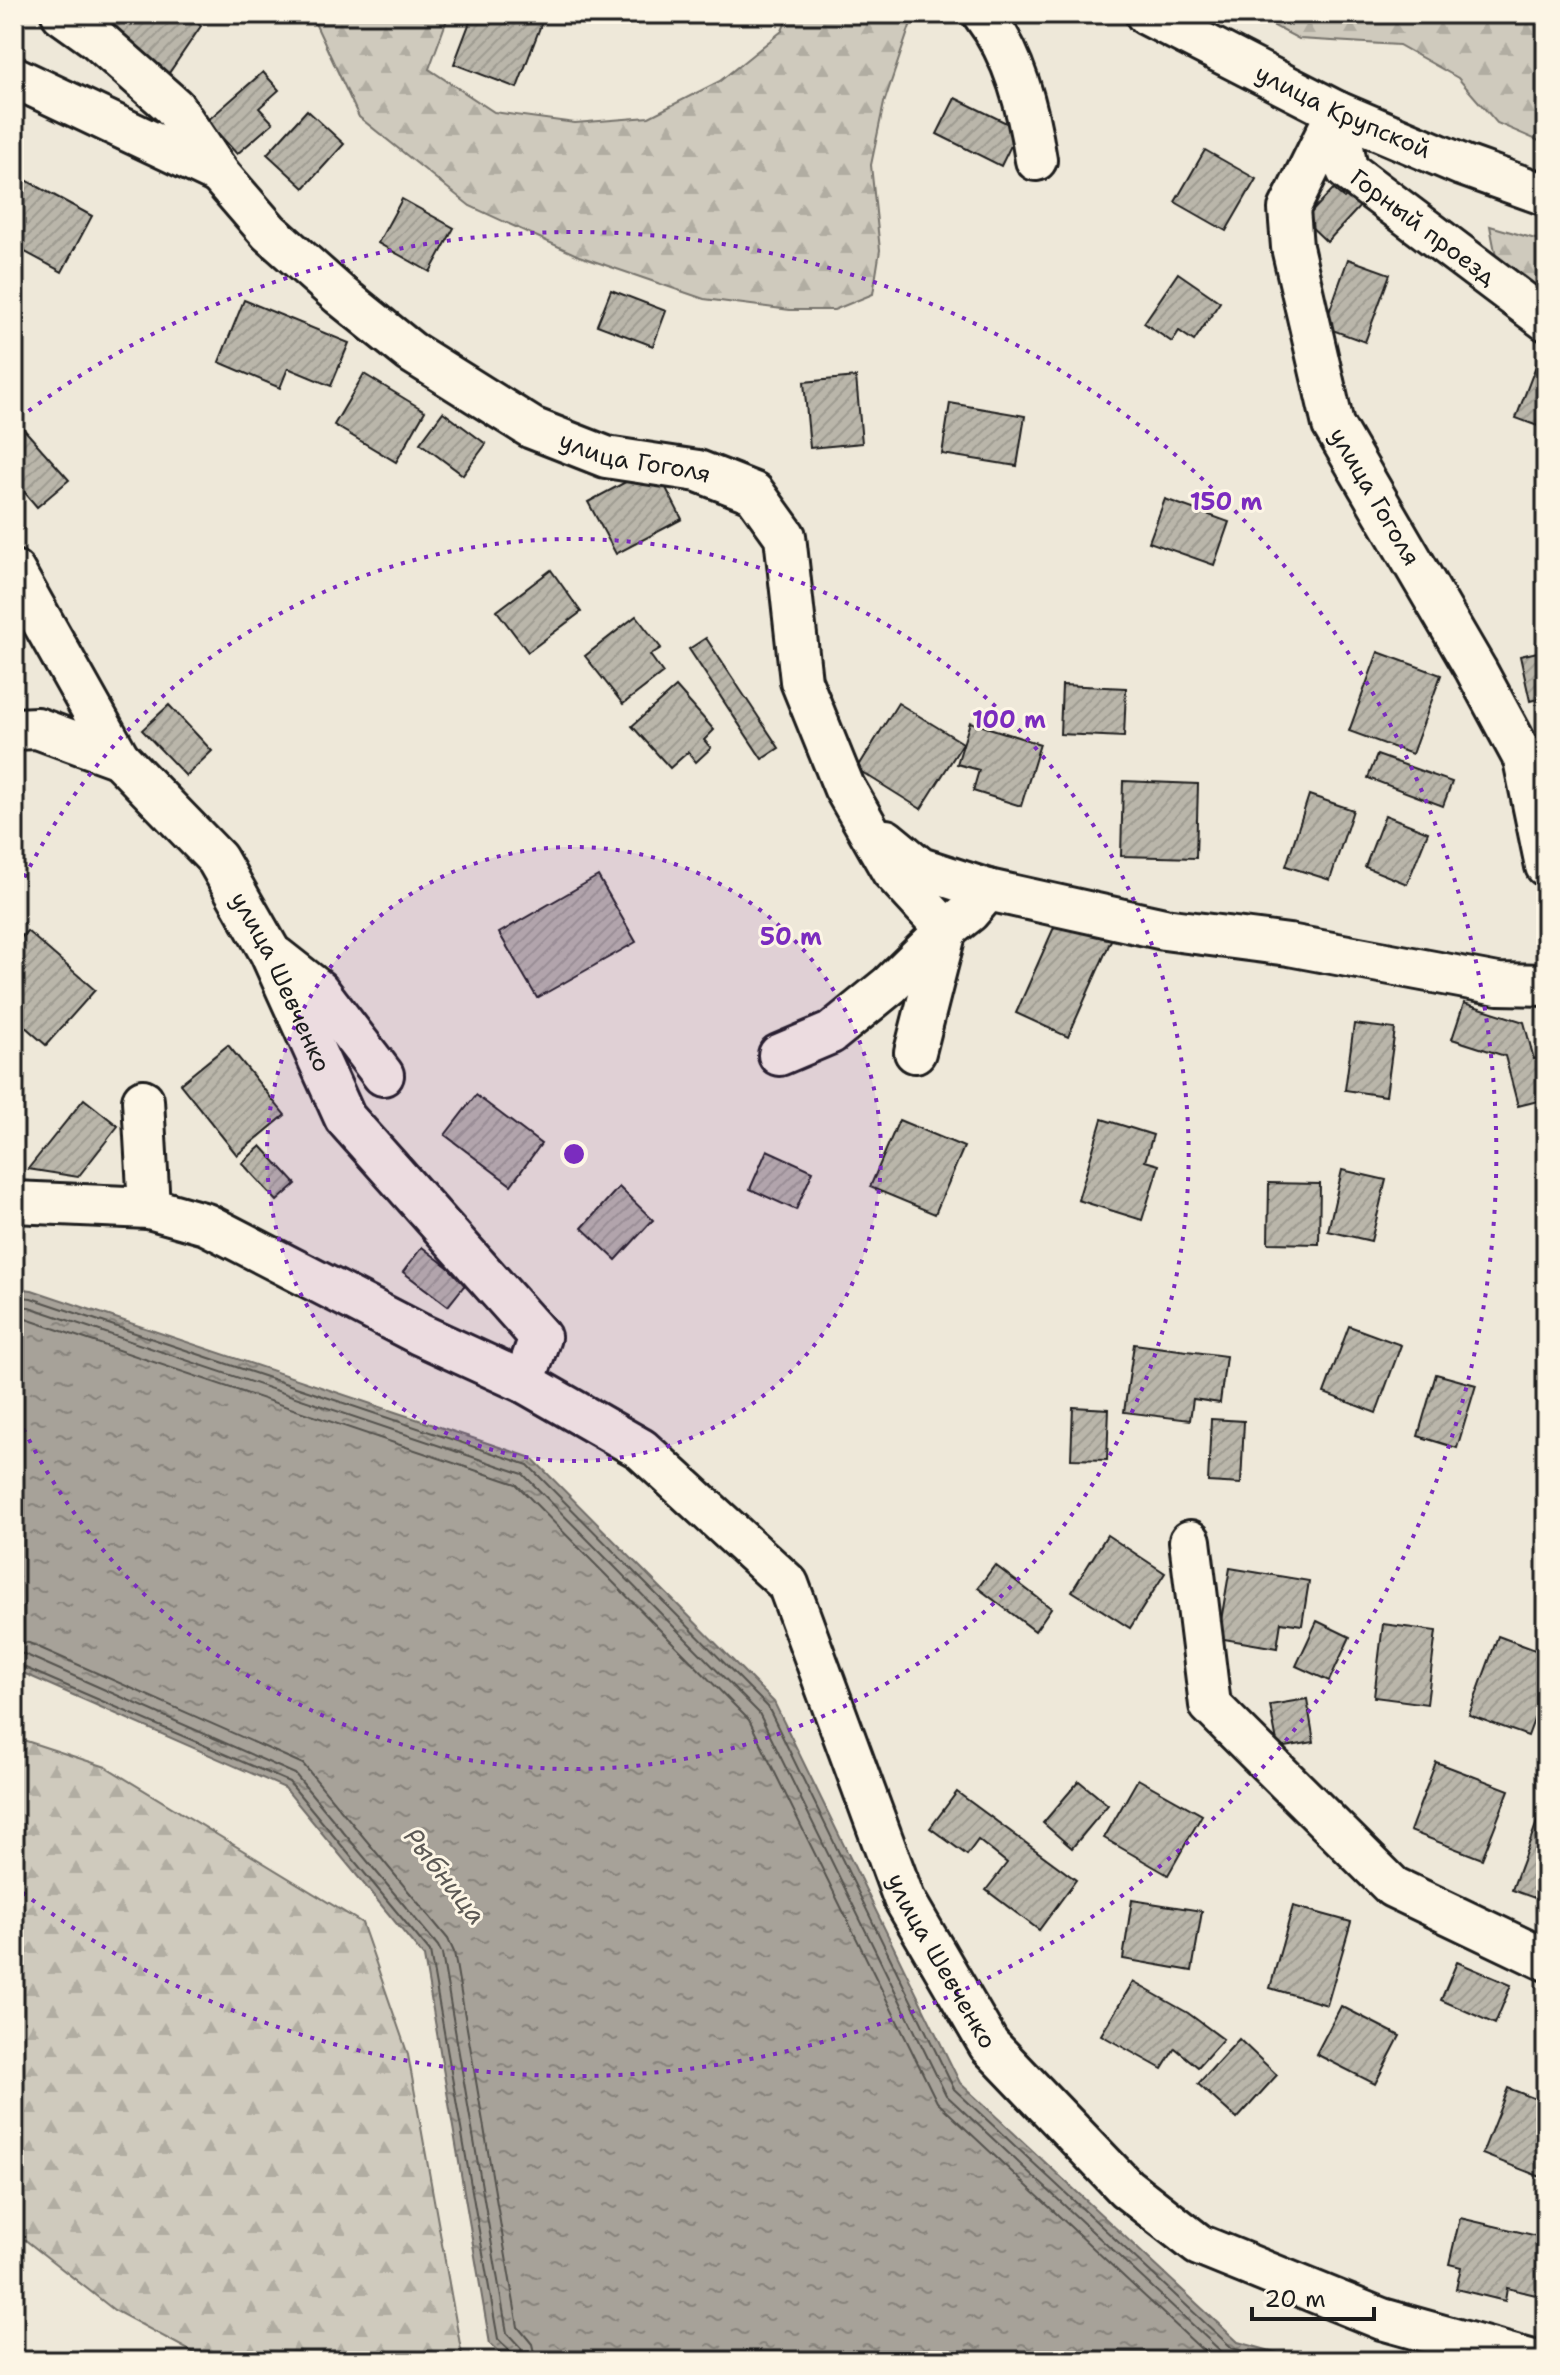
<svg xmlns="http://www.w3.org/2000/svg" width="1560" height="2375" font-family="'Shantell Sans',sans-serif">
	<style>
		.forest { fill: url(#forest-firs); stroke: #76736c; stroke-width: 2 }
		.water { fill: url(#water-ripples); stroke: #6f6c67; stroke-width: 2 }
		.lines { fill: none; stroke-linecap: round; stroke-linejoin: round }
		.shore { stroke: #54524e; stroke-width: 2 }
		.building { fill: url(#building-hatch); stroke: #1c1c1c; stroke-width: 2 }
		.minor-casing { stroke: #1c1c1c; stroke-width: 46 }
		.minor { stroke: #fcf5e5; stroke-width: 40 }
		.ring { fill: none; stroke: #7b2cbf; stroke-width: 4; stroke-dasharray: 4 8 }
		.labels { text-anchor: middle; stroke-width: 6; stroke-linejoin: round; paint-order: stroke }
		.street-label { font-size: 24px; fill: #1c1c1c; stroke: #fcf5e5 }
		.water-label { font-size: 26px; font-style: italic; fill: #5b5854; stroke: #fcf5e5 }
		.centre { fill: #7b2cbf; stroke: #fcf5e5; stroke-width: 4 }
		.ring-label { font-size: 24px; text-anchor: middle; font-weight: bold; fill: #7b2cbf; stroke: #fcf5e5; stroke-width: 6; stroke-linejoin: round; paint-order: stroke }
	</style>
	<defs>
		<pattern id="forest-firs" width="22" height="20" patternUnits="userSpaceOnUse" patternTransform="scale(2)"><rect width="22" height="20" fill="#cfcabd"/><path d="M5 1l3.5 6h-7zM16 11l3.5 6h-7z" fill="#b1ada2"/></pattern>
		<pattern id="water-ripples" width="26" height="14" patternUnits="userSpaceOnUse" patternTransform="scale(2)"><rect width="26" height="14" fill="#a7a299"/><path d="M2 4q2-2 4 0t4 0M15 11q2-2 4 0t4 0" fill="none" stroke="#87837c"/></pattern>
		<pattern id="building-hatch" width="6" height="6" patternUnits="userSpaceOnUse" patternTransform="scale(2)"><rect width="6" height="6" fill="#bab6aa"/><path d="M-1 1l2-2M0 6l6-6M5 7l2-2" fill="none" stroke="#9f9c92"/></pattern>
	</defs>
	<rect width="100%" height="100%" fill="#eee8d9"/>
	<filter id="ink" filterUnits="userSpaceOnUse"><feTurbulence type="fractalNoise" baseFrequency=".0125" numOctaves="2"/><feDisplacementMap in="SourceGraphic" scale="16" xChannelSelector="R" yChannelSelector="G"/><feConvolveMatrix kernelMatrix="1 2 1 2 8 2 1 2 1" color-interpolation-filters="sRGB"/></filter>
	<g filter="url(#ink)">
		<g class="forest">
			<polygon points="304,14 449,14 429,69 494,112 575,123 649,117 720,81 782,31 789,14 914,14 884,103 871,165 880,250 873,294 834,310 790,310 704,299 579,256 470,206 359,117 315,23"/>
			<polygon points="1251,14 1523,14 1546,23 1546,144 1497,123 1458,78 1399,45 1299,39"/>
			<polygon points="1490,226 1546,242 1546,296 1498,267"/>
			<polygon points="14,1737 106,1767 362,1923 408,2055 463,2361 209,2361 114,2310 14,2231"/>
		</g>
		<polygon class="water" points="14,1288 32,1290 532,1458 774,1702 960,2083 1238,2342 1307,2361 509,2361 490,2344 424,1957 285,1788 14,1669"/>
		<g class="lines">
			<g class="shore">
				<polyline points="14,1296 31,1298 528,1465 768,1707 954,2089 1232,2348 1276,2361"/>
				<polyline points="14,1306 29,1307 523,1474 759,1713 946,2095 1225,2355 1237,2361"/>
				<polyline points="14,1318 26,1319 516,1484 749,1720 937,2102 1214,2361"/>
				<polyline points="14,1641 29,1643 303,1764 448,1939 454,1952 518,2327 532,2344 536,2361"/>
				<polyline points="14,1653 24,1654 295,1774 438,1946 442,1954 507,2333 521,2348 524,2361"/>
				<polyline points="14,1663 289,1782 430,1952 498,2339 512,2353 514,2361"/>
			</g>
		</g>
		<g class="building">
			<polygon points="117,14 184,14 201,26 167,76 104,33"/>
			<polygon points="473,14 545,14 517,88 454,64"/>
			<polygon points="263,72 279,90 259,108 273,123 237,154 207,121"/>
			<polygon points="955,98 1019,129 1001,166 937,134"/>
			<polygon points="307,110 344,144 304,188 267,154"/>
			<polygon points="1205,150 1256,179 1226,231 1175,202"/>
			<polygon points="24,179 92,216 62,272 14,246 14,198"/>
			<polygon points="1333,189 1344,198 1351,191 1363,203 1327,242 1304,220"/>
			<polygon points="402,199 454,228 430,272 378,243"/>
			<polygon points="1348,259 1390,274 1365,342 1324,327"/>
			<polygon points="1178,273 1220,302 1194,341 1179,331 1172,342 1144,323"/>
			<polygon points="611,290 666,311 653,346 597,325"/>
			<polygon points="244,300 349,343 331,386 288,368 280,388 219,362"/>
			<polygon points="1539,358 1546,360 1546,429 1516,418"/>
			<polygon points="364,374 425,411 396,462 334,425"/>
			<polygon points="856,377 862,443 810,448 804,382"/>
			<polygon points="950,403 1025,416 1017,466 942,454"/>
			<polygon points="443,412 486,444 463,475 420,443"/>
			<polygon points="21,426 69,480 37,507 14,480 14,432"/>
			<polygon points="635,477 665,486 682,519 616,554 588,502"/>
			<polygon points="1165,499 1229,522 1214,565 1149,542"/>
			<polygon points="551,570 581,612 528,652 497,611"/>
			<polygon points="636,616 661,648 650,655 663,673 623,704 585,656"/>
			<polygon points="706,638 779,748 762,759 689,649"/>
			<polygon points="1546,650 1546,697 1530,701 1520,656"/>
			<polygon points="1378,652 1441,675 1412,754 1349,731"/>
			<polygon points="1062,685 1126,688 1124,737 1060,734"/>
			<polygon points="676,687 714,730 704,740 711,748 696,762 688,752 670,768 632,726"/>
			<polygon points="898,703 963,743 921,809 857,769"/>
			<polygon points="169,705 212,751 186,776 142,730"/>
			<polygon points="970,722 1040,744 1021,806 973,791 979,770 957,764"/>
			<polygon points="1377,755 1452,782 1443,806 1368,778"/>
			<polygon points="1123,781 1198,784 1196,858 1121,856"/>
			<polygon points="1309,795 1353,810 1330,880 1286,866"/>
			<polygon points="1385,815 1428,832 1407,884 1365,867"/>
			<polygon points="598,876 636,942 537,998 499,933"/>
			<polygon points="1059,916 1112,938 1068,1037 1016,1013"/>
			<polygon points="27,931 95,990 46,1045 14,1017 14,945"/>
			<polygon points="1464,1003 1524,1022 1534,1059 1546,1056 1546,1099 1518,1106 1505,1056 1452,1039"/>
			<polygon points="1354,1024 1395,1029 1386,1096 1345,1090"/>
			<polygon points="228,1045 285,1115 237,1155 180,1084"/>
			<polygon points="476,1095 541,1144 511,1185 445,1135"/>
			<polygon points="84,1099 118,1126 78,1177 28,1169"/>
			<polygon points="1102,1119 1153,1135 1145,1161 1159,1165 1142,1220 1078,1200"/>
			<polygon points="899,1120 964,1147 935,1214 870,1187"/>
			<polygon points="261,1146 296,1184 277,1201 242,1163"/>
			<polygon points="767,1150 813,1171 796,1210 750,1189"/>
			<polygon points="1342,1170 1386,1180 1371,1241 1328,1231"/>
			<polygon points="1269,1183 1320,1184 1319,1244 1268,1243"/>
			<polygon points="619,1187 653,1220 616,1260 582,1228"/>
			<polygon points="422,1247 467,1282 448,1306 403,1272"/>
			<polygon points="1349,1326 1401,1345 1376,1413 1324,1393"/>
			<polygon points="1134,1344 1226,1356 1220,1403 1193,1399 1190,1420 1124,1412"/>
			<polygon points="1436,1374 1476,1385 1457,1448 1418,1436"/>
			<polygon points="1073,1407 1109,1409 1107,1460 1071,1459"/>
			<polygon points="1211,1419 1244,1421 1241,1484 1208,1482"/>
			<polygon points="1107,1535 1165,1573 1130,1628 1072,1591"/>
			<polygon points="995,1565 1051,1608 1035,1631 978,1588"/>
			<polygon points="1230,1568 1309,1581 1302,1625 1281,1622 1277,1648 1218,1638"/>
			<polygon points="1317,1621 1350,1637 1329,1681 1296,1666"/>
			<polygon points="1383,1624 1436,1631 1427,1704 1374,1697"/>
			<polygon points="1498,1636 1546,1654 1546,1687 1528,1736 1469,1715"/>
			<polygon points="1307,1699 1314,1742 1278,1748 1270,1705"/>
			<polygon points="1436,1762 1509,1790 1482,1859 1410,1831"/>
			<polygon points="1138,1779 1202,1815 1168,1875 1104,1838"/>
			<polygon points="1079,1781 1108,1805 1072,1848 1043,1823"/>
			<polygon points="957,1792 1076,1880 1039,1930 986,1890 1007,1863 978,1840 967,1855 930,1828"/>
			<polygon points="1545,1800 1546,1801 1546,1902 1512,1890"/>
			<polygon points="1132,1900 1202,1911 1192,1971 1123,1959"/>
			<polygon points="1293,1906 1351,1922 1327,2005 1270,1988"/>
			<polygon points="1457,1962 1511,1985 1495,2024 1441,2000"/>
			<polygon points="1133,1982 1188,2013 1223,2039 1198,2067 1175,2048 1162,2069 1101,2035"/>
			<polygon points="1341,2006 1400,2036 1375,2084 1316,2054"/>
			<polygon points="1239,2039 1277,2075 1237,2119 1198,2084"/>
			<polygon points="1508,2088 1546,2103 1546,2179 1482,2154"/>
			<polygon points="1460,2218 1546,2238 1546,2272 1540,2296 1507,2288 1505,2301 1456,2289 1461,2267 1449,2264"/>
		</g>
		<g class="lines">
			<g class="minor-casing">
				<g id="minor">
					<path id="s1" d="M62,14l35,25 77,68 45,67 50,58 71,63 71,57 121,76 74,29 92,14 56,22 31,43 16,145 43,106 48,84 54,59 -31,122"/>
					<path d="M983,14c32,42 45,94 53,146"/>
					<path id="s2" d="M1146,14l191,98 125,53 84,30"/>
					<polyline points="14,77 219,174"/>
					<path id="s3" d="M1337,112l-48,97 3,38 41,178 143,245 48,89 22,107"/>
					<path id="s4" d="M1337,112l10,58 199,150"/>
					<path id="s5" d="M14,571l105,187 98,101 53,93 75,166 195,219 -16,45"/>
					<polyline points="14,729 37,728 119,758"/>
					<polyline points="886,840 920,868 988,890"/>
					<polyline points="276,957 318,990 383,1075"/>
					<polyline points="779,1055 831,1033 890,985 946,930 969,912 988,890 1164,929 1289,945 1498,984 1546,985"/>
					<polyline points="143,1100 149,1208"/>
					<path id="s6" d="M14,1202l135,6 57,16 213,110 105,48 117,67 147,135 116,315 85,146 137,143 73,57 183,74 151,42"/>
					<polyline points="1190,1541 1210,1705 1393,1887 1546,1960"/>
				</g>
			</g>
			<use href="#minor" class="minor"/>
		</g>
	</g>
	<circle cx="574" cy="1154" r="307" fill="#7b2cbf" fill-opacity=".12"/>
	<g class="ring">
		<circle cx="574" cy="1154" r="307"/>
		<path d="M14 899A615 615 0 1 1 14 1409"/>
		<path d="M19 418A922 922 0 1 1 19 1890"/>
	</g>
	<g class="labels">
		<g class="street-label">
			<text dy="8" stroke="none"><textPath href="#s2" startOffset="220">улица Крупской</textPath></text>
			<text dy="8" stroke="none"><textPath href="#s4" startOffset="154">Горный проезд</textPath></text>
			<text dy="8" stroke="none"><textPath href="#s1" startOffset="740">улица Гоголя</textPath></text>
			<text dy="8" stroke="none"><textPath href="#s3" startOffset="412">улица Гоголя</textPath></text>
			<text dy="8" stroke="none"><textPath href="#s5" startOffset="494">улица Шевченко</textPath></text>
			<text dy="8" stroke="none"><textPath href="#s6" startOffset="1292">улица Шевченко</textPath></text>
		</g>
		<g class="water-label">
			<text transform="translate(445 1876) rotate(52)" y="9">Рыбница</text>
		</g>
	</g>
	<circle cx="574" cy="1154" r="12" class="centre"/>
	<g class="ring-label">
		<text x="1226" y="510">150 m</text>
		<text x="1009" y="728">100 m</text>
		<text x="791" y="945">50 m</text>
	</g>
	<rect width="1560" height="2375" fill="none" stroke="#fcf5e5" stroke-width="48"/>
	<rect x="24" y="24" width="1512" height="2327" fill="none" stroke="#1c1c1c" stroke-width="3" filter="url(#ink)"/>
	<path d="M1252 2307v12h122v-12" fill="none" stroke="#1c1c1c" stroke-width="4"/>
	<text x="1264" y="2307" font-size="24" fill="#1c1c1c" stroke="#fcf5e5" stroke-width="6" paint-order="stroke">20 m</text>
</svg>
